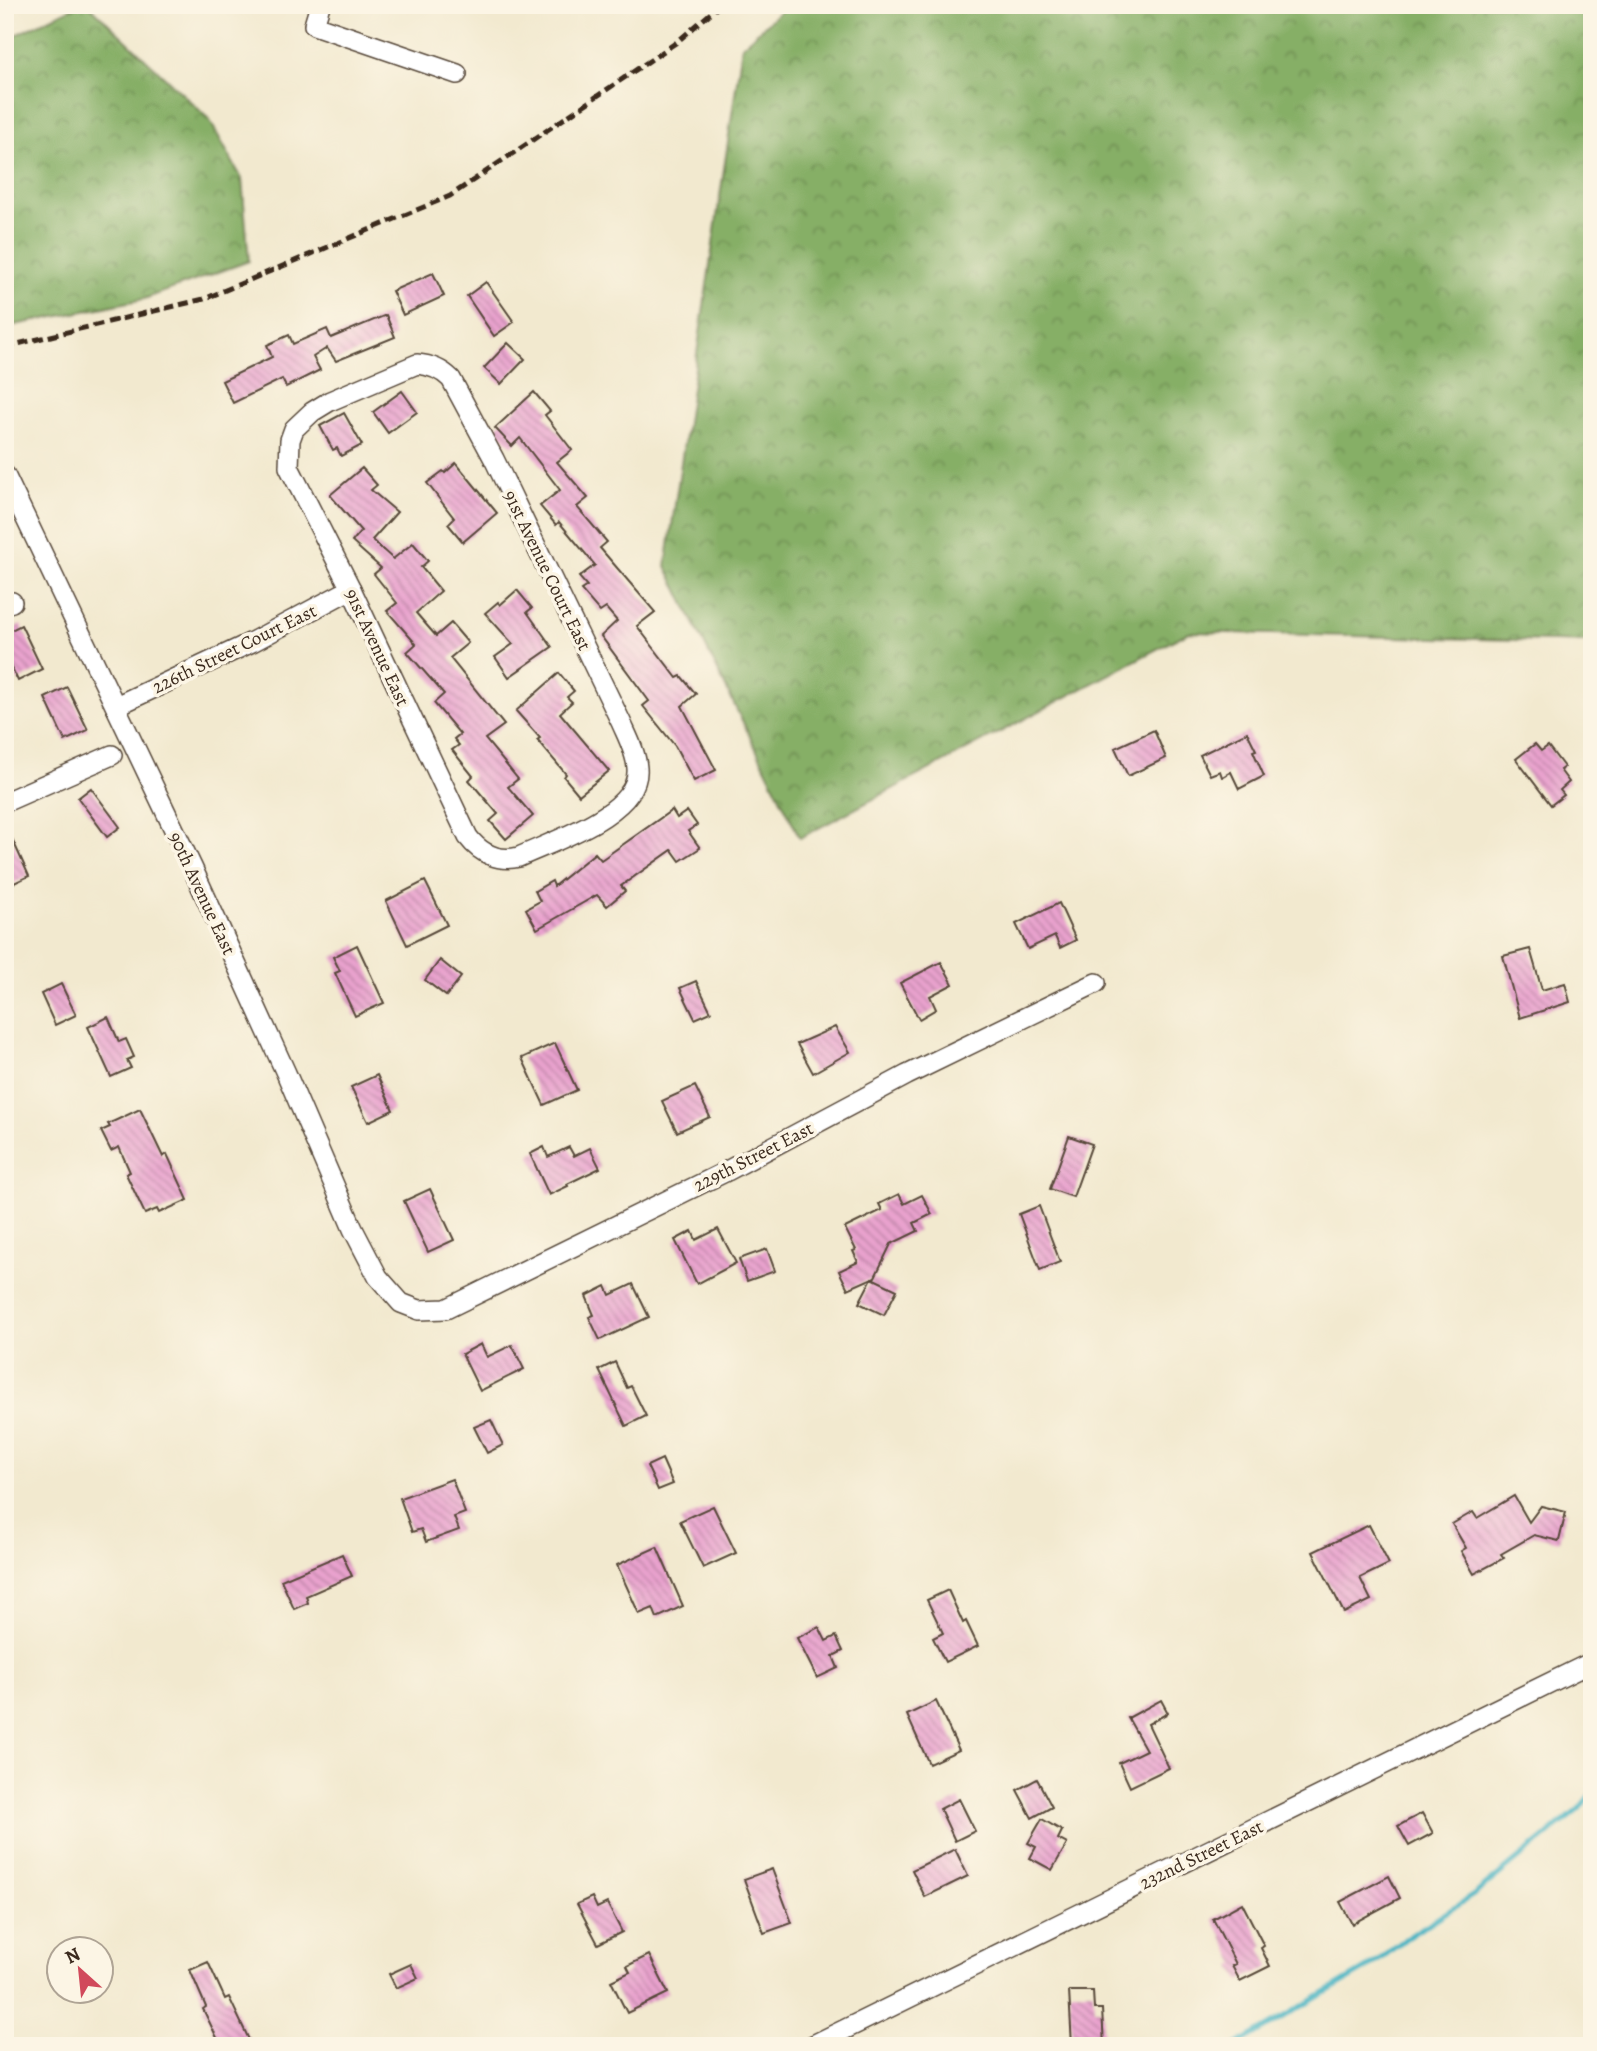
<svg xmlns="http://www.w3.org/2000/svg" width="1597" height="2051" font-family="Alegreya,serif">
	<style>
		.forest { fill: url(#forest-crowns); stroke: #606c42; stroke-width: 2 }
		.lines { fill: none; stroke-linecap: round; stroke-linejoin: round }
		.stream { stroke: #48b5c4; stroke-width: 5 }
		.building { fill: url(#building-back-hatch) }
		.minor-casing { stroke: #564739; stroke-width: 22 }
		.minor { stroke: #fff; stroke-width: 19 }
		.rail { stroke: #3b2a1e; stroke-width: 5; stroke-dasharray: 10 5; stroke-linecap: butt }
		.labels { text-anchor: middle; stroke-width: 7; stroke-linejoin: round; paint-order: stroke }
		.street-label { font-size: 19px; fill: #3b2a1e; stroke: #fcf5e5 }
	</style>
	<defs>
		<pattern id="forest-crowns" width="20" height="18" patternUnits="userSpaceOnUse" patternTransform="scale(1.75)"><rect width="20" height="18" fill="#86af66"/><path d="M2 6a3 3 0 1 1 6 0M12 15a3 3 0 1 1 6 0" fill="none" stroke="#6f8f53"/></pattern>
		<pattern id="building-back-hatch" width="6" height="6" patternUnits="userSpaceOnUse" patternTransform="scale(1.75)"><rect width="6" height="6" fill="#e9a2ce"/><path d="M-1 5l2 2M0 0l6 6M5-1l2 2" fill="none" stroke="#be84a7"/></pattern>
	</defs>
	<rect width="100%" height="100%" fill="#fcf5e5"/>
	<filter id="ink" filterUnits="userSpaceOnUse"><feTurbulence type="fractalNoise" baseFrequency=".0143" numOctaves="2"/><feDisplacementMap in="SourceGraphic" scale="14" xChannelSelector="R" yChannelSelector="G"/><feConvolveMatrix kernelMatrix="1 2 1 2 8 2 1 2 1" color-interpolation-filters="sRGB"/></filter>
	<filter id="wash" filterUnits="userSpaceOnUse"><feTurbulence type="fractalNoise" baseFrequency=".00686" numOctaves="4" result="noise"/><feDisplacementMap in="SourceGraphic" scale="28" xChannelSelector="R" yChannelSelector="G"/><feGaussianBlur stdDeviation="1.57" result="paint"/><feColorMatrix in="noise" values="0 0 0 0 0 0 0 0 0 0 0 0 0 0 0 0 0 1.4 0 .05"/><feComposite in="paint" operator="in"/></filter>
	<g filter="url(#wash)">
		<rect width="100%" height="100%" fill="#f2e9cf"/>
		<g class="forest">
			<polygon points="78,5 89,5 209,119 242,179 249,261 144,299 5,327 5,40"/>
			<polygon points="787,5 1592,5 1592,642 1189,632 800,838 666,566 742,46"/>
		</g>
		<g class="lines">
			<polyline class="stream" points="1234,2046 1374,1964 1405,1939 1475,1894 1579,1809 1592,1792"/>
		</g>
		<g id="blocks">
			<g class="building">
				<polygon points="433,273 444,296 403,315 392,291"/>
				<polygon points="486,282 514,322 494,336 467,296"/>
				<polygon points="386,315 395,337 336,361 327,348 313,357 320,370 286,387 282,379 233,403 222,381 272,357 267,345 289,335 293,344 327,329 331,338"/>
				<polygon points="508,343 525,359 501,384 484,368"/>
				<polygon points="402,391 417,412 388,433 373,412"/>
				<polygon points="534,392 550,411 545,415 572,450 557,462 588,498 577,507 607,542 600,548 655,612 637,626 677,678 681,676 696,694 682,706 716,770 694,781 675,746 643,706 649,701 601,636 617,621 606,608 600,612 581,590 587,586 579,577 595,565 559,522 556,525 540,506 560,490 520,438 512,446 495,428"/>
				<polygon points="344,413 362,445 341,456 337,448 333,450 320,426"/>
				<polygon points="456,463 497,513 463,542 448,524 454,518 427,483 443,471 445,473"/>
				<polygon points="362,468 377,485 371,490 397,512 372,540 393,559 413,543 428,561 421,567 441,591 416,613 436,636 451,623 468,643 450,658 504,725 485,739 518,779 508,787 533,816 506,839 490,821 498,814 469,780 473,776 452,750 459,745 454,739 460,734 434,703 444,694 407,652 416,644 387,611 397,603 374,574 381,568 352,542 361,531 330,495"/>
				<polygon points="517,590 532,608 527,612 552,647 509,677 495,657 513,644 485,613 498,602 500,605"/>
				<polygon points="21,625 42,669 18,681 5,653 5,633"/>
				<polygon points="559,673 574,691 567,697 572,702 560,713 609,771 579,795 564,777 566,774 537,740 540,738 516,711"/>
				<polygon points="67,687 88,730 65,741 45,698"/>
				<polygon points="1154,730 1166,758 1128,776 1115,748"/>
				<polygon points="1247,732 1256,750 1253,751 1264,776 1239,789 1231,772 1222,777 1220,771 1210,775 1200,755"/>
				<polygon points="1535,744 1541,751 1548,746 1564,767 1560,770 1569,782 1560,790 1564,795 1551,805 1516,759"/>
				<polygon points="91,788 120,827 107,837 78,798"/>
				<polygon points="672,810 677,818 687,811 697,825 688,831 700,848 680,861 672,850 621,886 625,891 607,906 597,895 537,929 526,909 540,901 535,891 552,881 554,886 595,853 601,860"/>
				<polygon points="5,823 29,876 10,885 5,875"/>
				<polygon points="425,881 447,925 407,945 386,901"/>
				<polygon points="1059,903 1076,940 1060,948 1055,936 1028,949 1016,924"/>
				<polygon points="357,945 384,1003 355,1016 335,973 340,971 333,957"/>
				<polygon points="1530,949 1542,990 1565,983 1570,1002 1520,1018 1503,956"/>
				<polygon points="440,960 461,977 446,996 425,980"/>
				<polygon points="941,962 953,984 930,996 936,1009 919,1019 900,983"/>
				<polygon points="696,981 711,1012 695,1019 680,988"/>
				<polygon points="61,984 76,1015 55,1025 41,994"/>
				<polygon points="108,1017 119,1042 126,1039 134,1057 127,1060 131,1068 111,1077 88,1027"/>
				<polygon points="835,1027 850,1052 813,1073 797,1044"/>
				<polygon points="555,1043 577,1090 544,1105 522,1058"/>
				<polygon points="377,1075 393,1110 368,1122 351,1087"/>
				<polygon points="695,1086 710,1117 677,1132 662,1101"/>
				<polygon points="140,1109 163,1157 167,1154 188,1200 159,1213 157,1209 145,1214 126,1174 130,1172 119,1147 111,1151 101,1131 110,1127 108,1124"/>
				<polygon points="1069,1136 1092,1144 1073,1197 1050,1189"/>
				<polygon points="544,1147 548,1157 569,1147 574,1156 590,1148 600,1168 567,1184 568,1186 549,1195 530,1154"/>
				<polygon points="430,1189 454,1240 428,1252 404,1201"/>
				<polygon points="899,1194 904,1204 922,1195 932,1214 914,1223 918,1231 891,1244 875,1277 848,1289 839,1271 858,1262 853,1251 856,1250 845,1228 882,1210 879,1204"/>
				<polygon points="1039,1206 1060,1262 1040,1270 1019,1214"/>
				<polygon points="718,1229 736,1263 697,1284 675,1240 692,1231 696,1240"/>
				<polygon points="767,1249 775,1271 747,1281 739,1259"/>
				<polygon points="872,1278 897,1290 884,1315 859,1303"/>
				<polygon points="633,1284 649,1317 600,1340 589,1317 594,1315 586,1296 606,1286 610,1295"/>
				<polygon points="481,1344 487,1357 512,1345 524,1369 480,1391 462,1354"/>
				<polygon points="615,1362 627,1388 631,1386 646,1416 626,1426 599,1370"/>
				<polygon points="491,1420 503,1445 487,1453 474,1427"/>
				<polygon points="662,1459 673,1484 658,1490 647,1466"/>
				<polygon points="452,1479 465,1513 454,1517 459,1530 426,1542 421,1529 412,1532 400,1498"/>
				<polygon points="1514,1496 1529,1522 1541,1506 1566,1512 1559,1541 1534,1535 1501,1554 1504,1558 1474,1574 1461,1551 1466,1548 1452,1524 1473,1512 1477,1518"/>
				<polygon points="713,1506 736,1553 703,1568 680,1521"/>
				<polygon points="1369,1525 1389,1564 1360,1578 1371,1600 1344,1613 1313,1552"/>
				<polygon points="657,1547 683,1606 657,1618 653,1608 639,1614 617,1565"/>
				<polygon points="342,1554 352,1576 306,1596 308,1603 294,1609 281,1580"/>
				<polygon points="948,1590 963,1623 966,1621 978,1646 945,1662 933,1638 943,1633 927,1600"/>
				<polygon points="819,1627 826,1641 836,1636 843,1651 833,1656 838,1668 817,1678 797,1638"/>
				<polygon points="1161,1700 1168,1713 1148,1724 1169,1768 1130,1787 1119,1763 1146,1750 1128,1718"/>
				<polygon points="936,1701 959,1750 929,1764 907,1715"/>
				<polygon points="1037,1779 1052,1807 1032,1818 1017,1790"/>
				<polygon points="959,1799 975,1831 955,1841 940,1809"/>
				<polygon points="1422,1813 1433,1833 1409,1846 1398,1826"/>
				<polygon points="1042,1819 1062,1831 1058,1839 1067,1844 1052,1870 1030,1858 1036,1847 1028,1843"/>
				<polygon points="955,1849 968,1876 925,1897 912,1870"/>
				<polygon points="772,1869 792,1923 764,1933 744,1879"/>
				<polygon points="1389,1876 1400,1898 1352,1924 1340,1902"/>
				<polygon points="592,1897 597,1908 607,1903 622,1932 598,1944 577,1904"/>
				<polygon points="1242,1903 1264,1946 1261,1948 1270,1966 1240,1981 1232,1966 1236,1964 1213,1919"/>
				<polygon points="649,1955 668,1993 627,2013 611,1981 630,1972 627,1966"/>
				<polygon points="208,1962 225,1999 229,1997 252,2046 221,2046 203,2009 206,2007 190,1970"/>
				<polygon points="411,1964 418,1978 396,1988 389,1974"/>
				<polygon points="1069,1991 1093,1991 1094,2009 1102,2009 1104,2046 1072,2046"/>
			</g>
		</g>
	</g>
	<g filter="url(#ink)">
		<use href="#blocks" fill-opacity="0" stroke="#564739" stroke-width="2"/>
		<g class="lines">
			<g class="minor-casing">
				<g id="minor">
					<polyline points="320,5 314,25 457,74"/>
					<path d="M417,364c14,1 25,6 34,15l43,80 127,263c6,14 15,30 16,46 4,45 -84,73 -118,89 -20,5 -38,-3 -51,-20l-117,-248 -62,-122 1,-27 4,-11 18,-17 18,-11z"/>
					<polyline points="5,475 192,867 286,1073 353,1229 378,1277 401,1303 419,1310 446,1309 727,1171 907,1075 1096,983"/>
					<polyline points="5,604 12,602"/>
					<polyline points="116,706 252,642 351,589"/>
					<polyline points="5,802 112,755"/>
					<polyline points="811,2046 1592,1662"/>
				</g>
			</g>
			<use href="#minor" class="minor"/>
			<polyline class="rail" points="5,347 204,299 450,196 677,42 720,5"/>
		</g>
	</g>
	<g class="labels">
		<g class="street-label">
			<text transform="translate(548 570) rotate(64)" y="7">91st Avenue Court East</text>
			<text transform="translate(378 647) rotate(65)" y="7">91st Avenue East</text>
			<text transform="translate(234 648) rotate(-26)" y="7">226th Street Court East</text>
			<text transform="translate(203 893) rotate(65)" y="7">90th Avenue East</text>
			<text transform="translate(753 1156) rotate(-27)" y="7">229th Street East</text>
			<text transform="translate(1201 1854) rotate(-26)" y="7">232nd Street East</text>
		</g>
	</g>
	<rect width="1597" height="2051" fill="none" stroke="#fcf5e5" stroke-width="28"/>
	<g transform="translate(80 1970) rotate(333)"><circle r="33" fill="#fcf5e5" stroke="#afa495" stroke-width="2"/>
	<path d="M0-5L12 26L0 18L-12 26Z" fill="#d1495b"/>
	<text y="-10" font-size="19" font-weight="bold" text-anchor="middle" fill="#3b2a1e">N</text>
	</g>
</svg>
